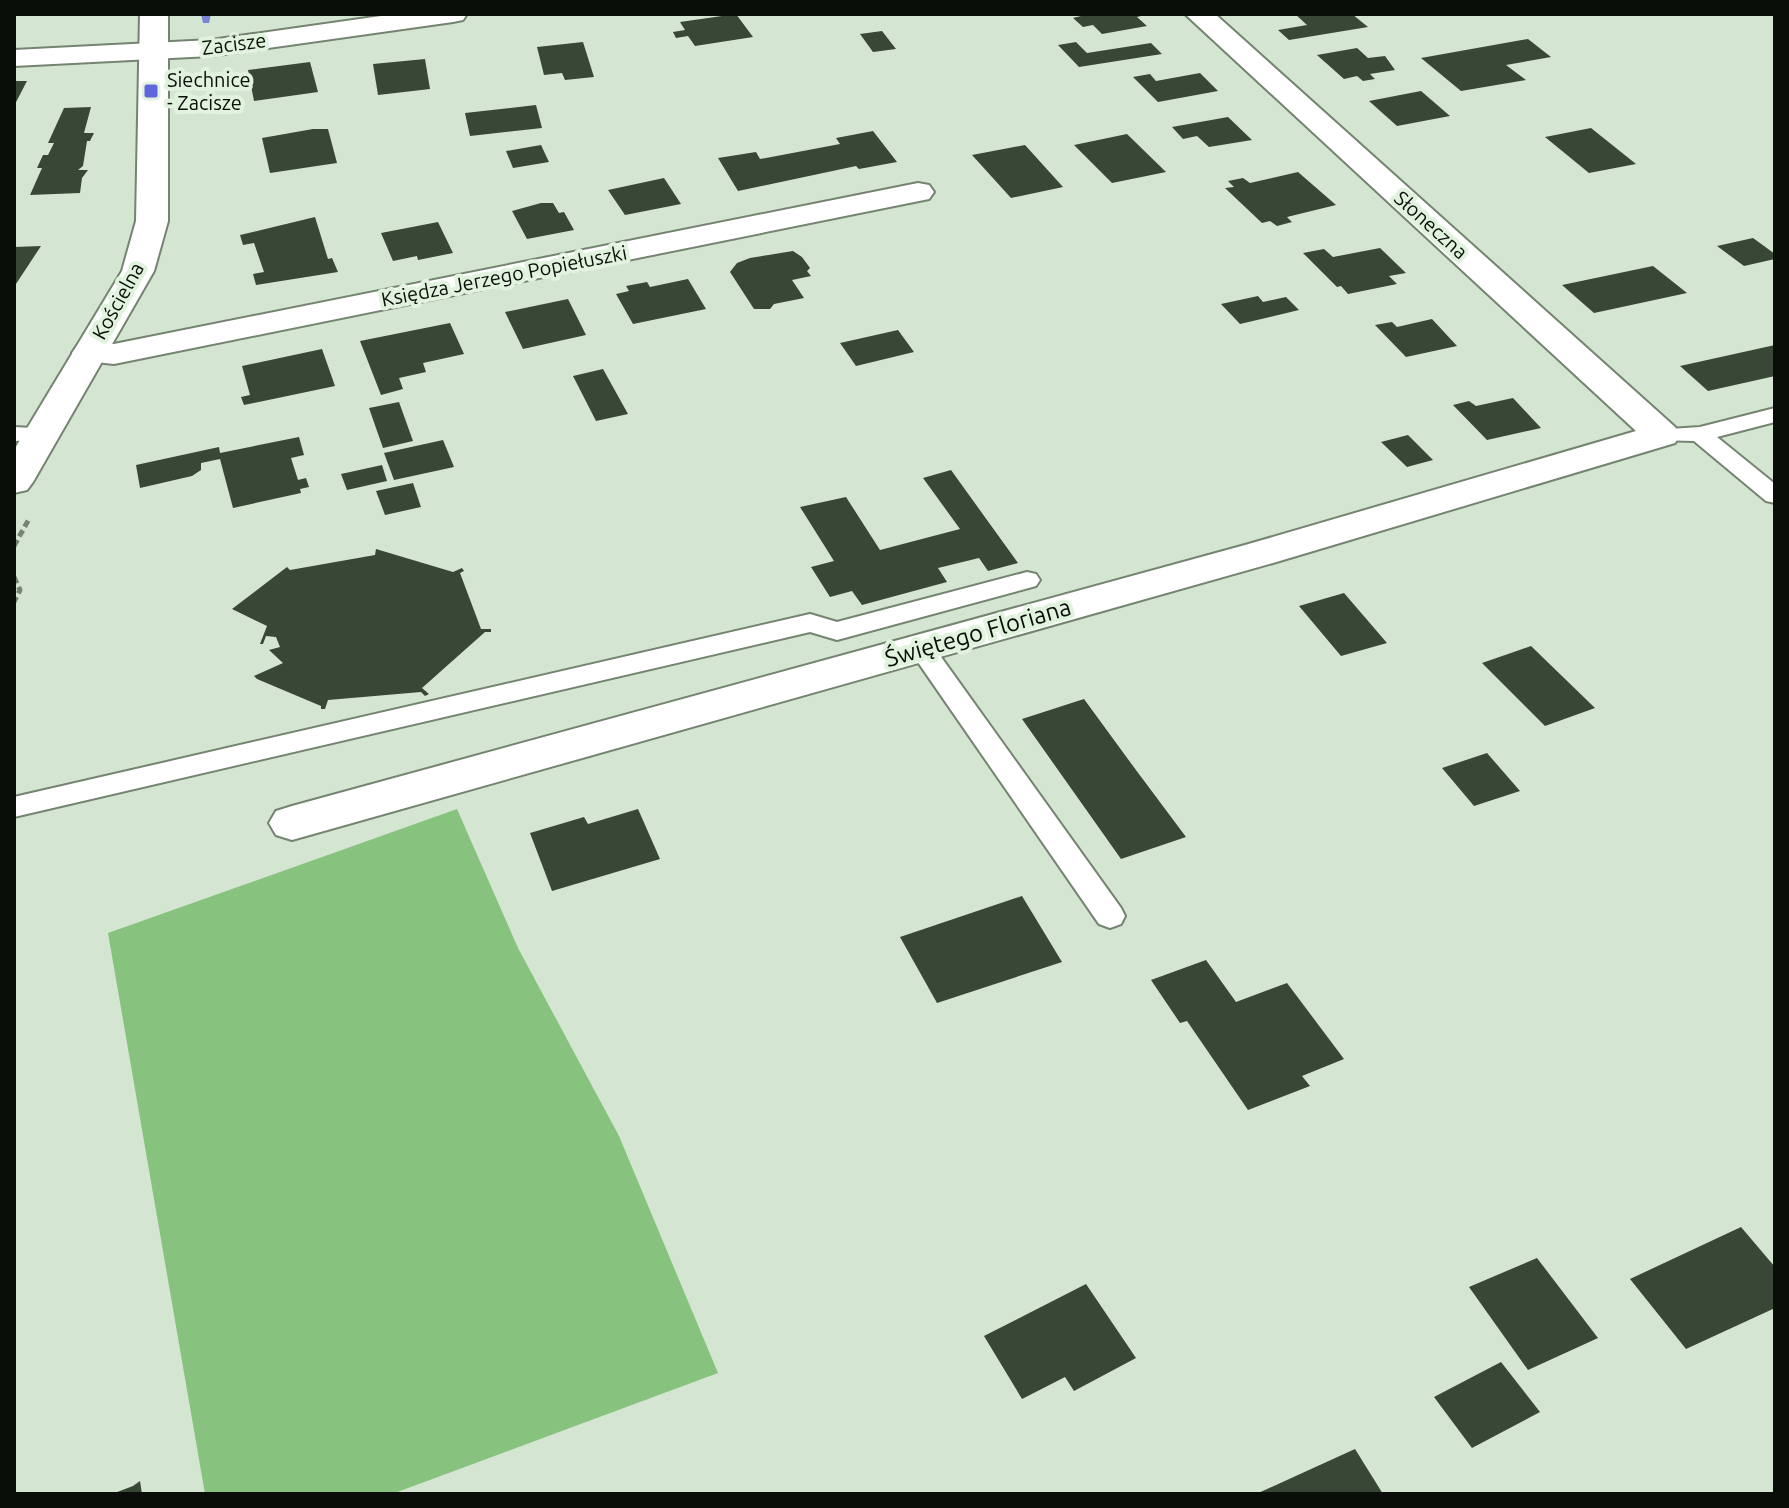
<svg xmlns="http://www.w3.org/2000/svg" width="1789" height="1508" font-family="Ubuntu,sans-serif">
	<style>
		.green { fill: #88c27f }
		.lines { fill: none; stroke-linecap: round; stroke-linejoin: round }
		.stream { fill: #7a85d3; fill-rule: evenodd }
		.building { fill: #394736 }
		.lane-casing { stroke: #748471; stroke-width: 4 }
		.street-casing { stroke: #748471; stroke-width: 4 }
		.secondary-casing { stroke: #748471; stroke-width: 4 }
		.path { stroke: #778375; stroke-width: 5; stroke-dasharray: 7 4; stroke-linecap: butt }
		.lane { fill: #fff; fill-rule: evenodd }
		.street { fill: #fff; fill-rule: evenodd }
		.secondary { fill: #fff; fill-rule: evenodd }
		.poi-dot { fill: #5f67df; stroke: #e1f3de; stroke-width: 3 }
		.labels { text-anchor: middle; stroke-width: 8; stroke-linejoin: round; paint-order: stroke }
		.far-street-label { font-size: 20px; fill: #090f08; stroke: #e1f3de }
		.far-poi-label { font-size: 20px; fill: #090f08; stroke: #e1f3de; text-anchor: start }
		.street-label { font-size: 24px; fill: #090f08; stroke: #e1f3de }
	</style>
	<rect width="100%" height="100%" fill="#d4e6d1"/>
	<polygon class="green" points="457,809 518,948 619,1136 718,1373 392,1494 205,1494 108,933"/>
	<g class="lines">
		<polygon class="stream" points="201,14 211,14 209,23 203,23"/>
	</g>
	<g class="building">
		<polygon points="736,14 753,37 695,46 688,36 676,38 673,32 685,30 680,22"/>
		<polygon points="1079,14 1139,14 1141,16 1137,17 1147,26 1102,34 1093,25 1083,27 1073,18 1081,16"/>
		<polygon points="1295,14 1352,14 1368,27 1289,40 1278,30 1307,25"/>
		<polygon points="882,31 896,49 873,52 860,34"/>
		<polygon points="1528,39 1551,57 1506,65 1526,80 1461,91 1421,58"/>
		<polygon points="583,42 594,77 565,80 562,73 544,75 537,47"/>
		<polygon points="1076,42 1087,53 1151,43 1162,54 1079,67 1058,45"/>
		<polygon points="1357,48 1368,58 1385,56 1395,70 1370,74 1375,79 1363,81 1357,76 1344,79 1317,55"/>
		<polygon points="425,59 430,89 378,95 373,64"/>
		<polygon points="310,62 318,92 254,101 248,70"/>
		<polygon points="1200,73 1218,91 1158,102 1133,77 1150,74 1156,81"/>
		<polygon points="14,81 27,81 14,106"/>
		<polygon points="1421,91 1450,116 1397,126 1369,101"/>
		<polygon points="536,105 542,128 470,136 465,113"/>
		<polygon points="91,107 84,133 94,133 90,141 87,141 83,166 78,170 88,170 82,178 80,193 30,195 42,168 37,168 43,155 48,155 54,143 48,143 64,108"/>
		<polygon points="1228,117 1252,140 1209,147 1197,136 1183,139 1172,127"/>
		<polygon points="1591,128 1636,164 1589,173 1545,137"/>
		<polygon points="313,129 328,129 337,163 270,173 262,138"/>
		<polygon points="873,131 897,162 859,169 856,166 738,191 718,158 756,152 760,159 840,144 836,138"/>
		<polygon points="1127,134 1166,172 1112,183 1074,145"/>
		<polygon points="541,145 549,162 513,168 506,151"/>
		<polygon points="1025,145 1063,187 1011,198 972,155"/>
		<polygon points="1298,172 1336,205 1287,217 1292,222 1277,226 1270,221 1262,223 1225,188 1234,187 1228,181 1243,178 1250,183"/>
		<polygon points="664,178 681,204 625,215 608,190"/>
		<polygon points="541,203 553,203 559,213 564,212 574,230 527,239 512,211"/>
		<polygon points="315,217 328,259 332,258 338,272 256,285 253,274 264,272 254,243 243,245 240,235"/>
		<polygon points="438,222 453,253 418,260 417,256 393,261 381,233"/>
		<polygon points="1753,238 1775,254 1775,259 1744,266 1717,246"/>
		<polygon points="41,246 14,287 14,247"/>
		<polygon points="1380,248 1406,273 1389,276 1397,284 1348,294 1341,286 1337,287 1303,253 1324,249 1333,257"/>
		<polygon points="793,251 802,257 810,268 807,271 811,276 792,280 804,298 774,304 770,309 754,309 730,272 737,263 750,258"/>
		<polygon points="1653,266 1687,293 1594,313 1562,285"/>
		<polygon points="688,279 706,309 633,324 616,294 629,291 626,286 647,282 650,287"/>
		<polygon points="1258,296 1263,302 1286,297 1299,310 1240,324 1221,304"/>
		<polygon points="568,299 586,335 523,349 505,312"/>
		<polygon points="1432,319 1457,346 1406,357 1375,325 1392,322 1397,327"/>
		<polygon points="450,323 464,354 423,363 426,372 399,378 403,389 381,395 360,341"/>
		<polygon points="898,330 914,352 856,366 840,343"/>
		<polygon points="1775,345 1775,376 1708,391 1680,366"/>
		<polygon points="322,349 335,386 244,405 241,397 250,395 242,366"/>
		<polygon points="603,369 628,414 596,421 573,376"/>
		<polygon points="1513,398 1541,428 1487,440 1453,405 1469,401 1476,406"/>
		<polygon points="399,402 413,441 383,448 369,408"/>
		<polygon points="1408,435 1433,460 1407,467 1381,442"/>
		<polygon points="299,437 304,455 291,458 298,480 306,478 309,487 300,489 301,493 233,508 220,459 201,463 201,470 192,476 140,488 136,465 219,447 220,453"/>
		<polygon points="443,440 454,467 394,480 384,453"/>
		<polygon points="382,465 387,481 347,490 341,474"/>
		<polygon points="951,470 1018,563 988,571 979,558 938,568 947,582 862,605 852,591 830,597 811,567 834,561 800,507 846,497 880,550 960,529 923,478"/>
		<polygon points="413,483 421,507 385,515 376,491"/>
		<polygon points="376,549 453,572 462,568 464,571 460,573 481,629 491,629 491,632 485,632 422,688 429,694 425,696 421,692 328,700 325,709 321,709 321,706 257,679 254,676 283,663 269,650 280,647 276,637 266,636 263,644 260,644 267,626 232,609 287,567 290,570 375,555"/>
		<polygon points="1344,593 1387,643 1341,656 1299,606"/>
		<polygon points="1531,646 1595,708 1545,726 1482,663"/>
		<polygon points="1084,699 1133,766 1186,837 1121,859 1022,719"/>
		<polygon points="1487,753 1520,791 1474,806 1442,768"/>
		<polygon points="638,809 660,859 552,891 530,833 584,817 588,824"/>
		<polygon points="1022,896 1062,962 937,1003 900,937"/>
		<polygon points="1206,960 1236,1002 1287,983 1344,1059 1302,1076 1310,1086 1248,1110 1187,1021 1180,1023 1151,980"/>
		<polygon points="1741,1227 1775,1267 1775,1308 1686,1349 1630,1279"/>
		<polygon points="1537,1258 1598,1338 1528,1370 1469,1287"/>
		<polygon points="1086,1284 1136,1358 1074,1391 1065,1377 1022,1399 984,1336"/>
		<polygon points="1501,1362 1540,1412 1472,1448 1434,1397"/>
		<polygon points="1355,1449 1383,1494 1256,1494"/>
		<polygon points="140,1481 142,1494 112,1494 133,1486"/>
	</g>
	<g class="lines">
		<g class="lane-casing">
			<g id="lane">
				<polygon points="1775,408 1775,422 1717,437 1775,484 1775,503 1766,501 1694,441 1654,440 1650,435 1654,430 1700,427"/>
				<polygon points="14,427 51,429 55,434 51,439 14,441"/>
				<polygon points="1027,572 1036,574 1040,580 1036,586 837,640 810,632 14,817 14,797 810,614 837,622"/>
				<polygon points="922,640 931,643 1121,908 1125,916 1121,924 1110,928 1099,924 913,655 909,649 913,643"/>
			</g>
		</g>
		<g class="street-casing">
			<g id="street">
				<polygon points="395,14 467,14 463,20 453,22 211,56 14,66 14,50 211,40"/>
				<polygon points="1185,14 1215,14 1675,427 1680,435 1675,443 1273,563 292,840 276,835 269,823 276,811 292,806 1245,545 1636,431"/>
				<polygon points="918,183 929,185 934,192 929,199 114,364 77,360 72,353 77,346 114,344"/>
			</g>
		</g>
		<g class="secondary-casing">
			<polygon id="secondary" points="140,14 168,14 168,221 154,271 33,482 27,490 14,493 14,450 122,271 136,221"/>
		</g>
		<g class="path">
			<polyline points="14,546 29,519"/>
			<polyline points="14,577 20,590 14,602"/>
		</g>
		<use href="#lane" class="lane"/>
		<use href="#street" class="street"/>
		<use href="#secondary" class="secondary"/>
	</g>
	<rect class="poi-dot" x="143" y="83" width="16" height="16" rx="4"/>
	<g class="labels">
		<g class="far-street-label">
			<text transform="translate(234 44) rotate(-7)" y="7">Zacisze</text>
			<text transform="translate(1431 225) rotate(42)" y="7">Słoneczna</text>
			<text transform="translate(504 276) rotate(-11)" y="7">Księdza Jerzego Popiełuszki</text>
			<text transform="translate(118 301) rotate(-61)" y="7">Kościelna</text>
		</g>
		<g class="far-poi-label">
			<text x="167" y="87">Siechnice<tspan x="167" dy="23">- Zacisze</tspan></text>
		</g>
		<g class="street-label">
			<text transform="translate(978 633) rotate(-16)" y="8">Świętego Floriana</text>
		</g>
	</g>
	<rect width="1789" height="1508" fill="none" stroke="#090f08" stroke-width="32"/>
</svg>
